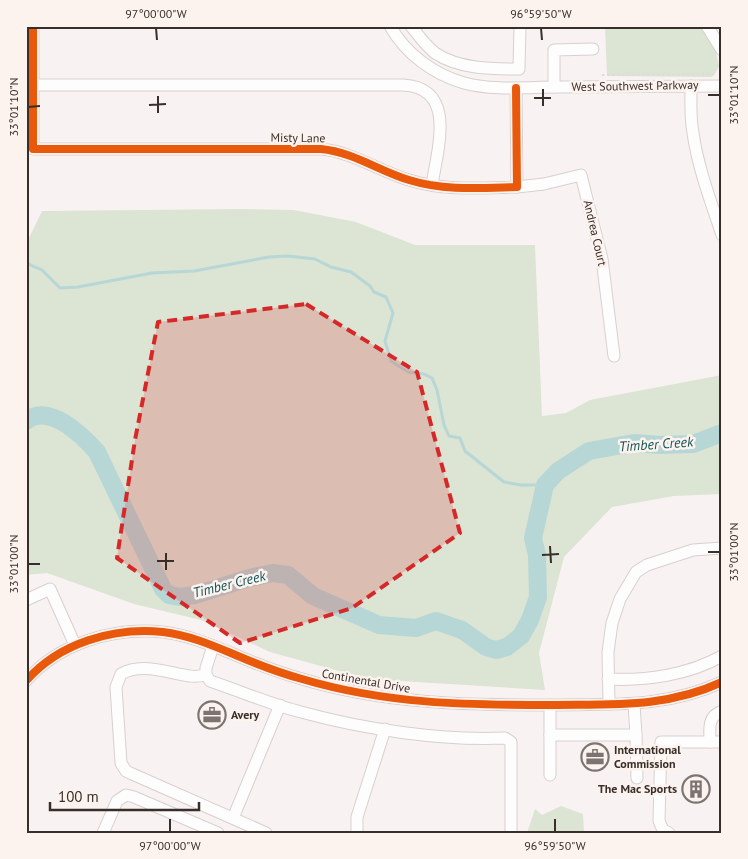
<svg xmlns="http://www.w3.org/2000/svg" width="748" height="859" font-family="'PT Sans',sans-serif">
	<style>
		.green { fill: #dce4d4 }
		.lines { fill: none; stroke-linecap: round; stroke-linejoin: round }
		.stream { stroke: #b7d6d6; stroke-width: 3 }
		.river { stroke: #b7d6d6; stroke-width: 18 }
		.minor-casing { stroke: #d7d0ce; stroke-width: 13 }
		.path { stroke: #dedcdb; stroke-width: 2; stroke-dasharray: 2.5 2.5; stroke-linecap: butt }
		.minor { stroke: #fefdfd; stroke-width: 11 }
		.cycleway-casing { stroke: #fcf2ee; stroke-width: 11 }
		.cycleway { stroke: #e8590c; stroke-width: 8 }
		.marked { fill: #d62828; fill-opacity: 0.2; stroke: #d62828; stroke-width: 4; stroke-dasharray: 10 6; stroke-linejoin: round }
		.ticks { fill: none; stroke: #382f2b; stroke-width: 2 }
		.labels { text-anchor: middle; stroke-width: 5; stroke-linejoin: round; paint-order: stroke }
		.street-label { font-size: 12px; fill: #382f2b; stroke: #fcf2ee }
		.poi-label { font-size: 12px; font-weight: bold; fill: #382f2b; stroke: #fcf2ee; text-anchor: start }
		.water-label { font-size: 14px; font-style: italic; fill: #125456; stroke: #fcf2ee }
		.neatline { fill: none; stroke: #382f2b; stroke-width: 2 }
		.ticks-label { font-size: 12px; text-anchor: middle; fill: #382f2b }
	</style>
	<rect width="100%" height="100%" fill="#f8f3f2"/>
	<g class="green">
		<polygon points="605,26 701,26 714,43 719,66 715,74 712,77 607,76"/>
		<polygon points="242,209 294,210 356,222 415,245 535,245 542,416 566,413 590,400 722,375 722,494 674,496 612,507 564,557 539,653 545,690 368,679 270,652 201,620 134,604 47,573 26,575 26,244 42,211"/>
		<polygon points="561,806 583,814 584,833 527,833 535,809 542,815"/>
	</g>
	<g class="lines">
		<polyline class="stream" points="26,263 42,270 60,288 78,287 152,273 194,271 269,257 288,256 315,259 331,267 351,272 370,286 374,292 386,297 393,313 385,341 391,361 408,372 424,374 432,378 437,390 444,425 449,436 460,438 465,451 504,482 521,485 545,485"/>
		<path class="river" d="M26,421c23,-19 57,15 71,31l66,137 6,6 12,2 14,-2 54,-17 24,-5 15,2 25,21 66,29 37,3 20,-7 26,9 24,17 10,3 11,-3 14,-11 9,-16 8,-23 -1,-42 -4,-17 12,-53 13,-14 31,-20 45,-8 26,2 33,-1 29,-11"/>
		<g class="minor-casing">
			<g id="minor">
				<path d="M33,26v123h288c32,3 58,22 88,31 35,11 71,8 108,7l-1,-99"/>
				<path d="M390,26c16,28 43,48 74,57 30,8 64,4 94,4 55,0 109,-1 164,-1"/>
				<path d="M411,26c7,9 15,20 24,27 24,16 56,16 84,16l1,-43"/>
				<polyline points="707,26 722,50"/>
				<path d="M33,85h370c55,3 34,65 29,100"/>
				<path d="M691,86c0,16 -1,31 2,47 5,35 18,69 29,102"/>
				<polyline points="554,87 554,50 593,49"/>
				<polyline points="517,187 544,184 581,175 602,259 614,356"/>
				<polyline points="26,600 50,589 75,645"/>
				<path d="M213,646l-7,22v7l4,6c30,10 60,23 91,31 62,17 140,29 204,26l6,4v91"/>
				<path d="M206,675c-5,1 -11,2 -16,1 -23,-3 -48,-14 -69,-2l-5,13 5,76 5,8 4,2 136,60"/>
				<path d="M608,679c38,2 80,-4 114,-23"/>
				<path d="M26,681c33,-38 87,-54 137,-49 26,3 51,14 75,24 21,9 42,17 64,23 84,25 163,26 250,26 60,-1 114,3 170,-23"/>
				<polyline points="609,704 608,652 612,623 620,599 636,572 647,565 693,550 722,548"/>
				<polyline points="550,705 550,735 636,735 634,704"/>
				<polyline points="636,735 637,778"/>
				<path d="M710,742c0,-14 -3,-25 12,-31"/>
				<polyline points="550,775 550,735"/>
				<polyline points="233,818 280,705"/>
				<polyline points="103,833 117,801 126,795 134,797 218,833"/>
				<polyline points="357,833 357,817 385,729"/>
				<polyline points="669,833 663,830 659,821 661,742 722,742"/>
			</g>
		</g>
		<polyline class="path" points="602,75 714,74"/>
		<use href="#minor" class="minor"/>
		<g class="cycleway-casing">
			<g id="cycleway">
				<path d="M33,26v123h288c32,3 58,22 88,31 35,11 71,8 108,7l-1,-99"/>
				<path d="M26,681c33,-38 87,-54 137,-49 26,3 51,14 75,24 21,9 42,17 64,23 84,25 163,26 250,26 60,-1 114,3 170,-23"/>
			</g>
		</g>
		<use href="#cycleway" class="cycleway"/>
	</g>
	<path class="marked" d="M306,304l111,68 43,161 -108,75 -112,35 -123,-85 18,-118 23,-118z"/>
	<path class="ticks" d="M156,28l1,12M541,28l1,12M543,89v17M708,95h12M158,96v17M534,98h17M149,105l17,-1M28,107l12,-1M550,546l1,17M708,552h12M166,553v17M542,555l17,-1M157,561h17M28,564h12M170,819v13M555,819v13"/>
	<defs>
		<g id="office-ring" transform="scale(1.4375)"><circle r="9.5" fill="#fcf2ee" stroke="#7b7471" stroke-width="1.5"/><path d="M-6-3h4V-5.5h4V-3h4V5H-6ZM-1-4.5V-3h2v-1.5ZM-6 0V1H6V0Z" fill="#7b7471"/></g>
		<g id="building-ring" transform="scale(1.4375)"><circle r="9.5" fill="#fcf2ee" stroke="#7b7471" stroke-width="1.5"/><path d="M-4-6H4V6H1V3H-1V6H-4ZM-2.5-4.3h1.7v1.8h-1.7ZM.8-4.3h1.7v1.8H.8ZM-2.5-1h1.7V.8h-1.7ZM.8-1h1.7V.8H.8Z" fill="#7b7471"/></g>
	</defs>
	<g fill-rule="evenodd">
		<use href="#office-ring" x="212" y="715"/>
		<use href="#office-ring" x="595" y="757"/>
		<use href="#building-ring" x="696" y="789"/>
	</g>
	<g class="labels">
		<g class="street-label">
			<text transform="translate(635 86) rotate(-1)" y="4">West Southwest Parkway</text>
			<text transform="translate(298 138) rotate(1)" y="4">Misty Lane</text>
			<text transform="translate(595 233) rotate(77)" y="4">Andrea Court</text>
			<text transform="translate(366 681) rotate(10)" y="4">Continental Drive</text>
		</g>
		<g class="poi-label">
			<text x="231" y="719">Avery</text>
			<text x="614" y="754">International<tspan x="614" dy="14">Commission</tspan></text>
			<text x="677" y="793" text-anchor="end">The Mac Sports</text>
		</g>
		<g class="water-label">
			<text transform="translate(656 444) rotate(-4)" y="5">Timber Creek</text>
			<text transform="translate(229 584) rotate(-14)" y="5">Timber Creek</text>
		</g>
	</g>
	<rect width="748" height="859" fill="none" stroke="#fcf2ee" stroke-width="55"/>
	<path d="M50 802v8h149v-8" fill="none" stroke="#382f2b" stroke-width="2.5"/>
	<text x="58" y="802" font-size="15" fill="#382f2b" stroke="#fcf2ee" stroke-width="4" paint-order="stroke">100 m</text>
	<rect x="28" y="28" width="692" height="804" class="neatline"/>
	<g class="ticks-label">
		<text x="156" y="18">97°00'00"W</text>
		<text x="541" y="18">96°59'50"W</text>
		<text transform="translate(734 95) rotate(-90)" y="4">33°01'10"N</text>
		<text transform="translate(14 107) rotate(-90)" y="4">33°01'10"N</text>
		<text transform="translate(734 552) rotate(-90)" y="4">33°01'00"N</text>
		<text transform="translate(14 564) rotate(-90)" y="4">33°01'00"N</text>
		<text x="170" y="850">97°00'00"W</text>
		<text x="555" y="850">96°59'50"W</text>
	</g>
</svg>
